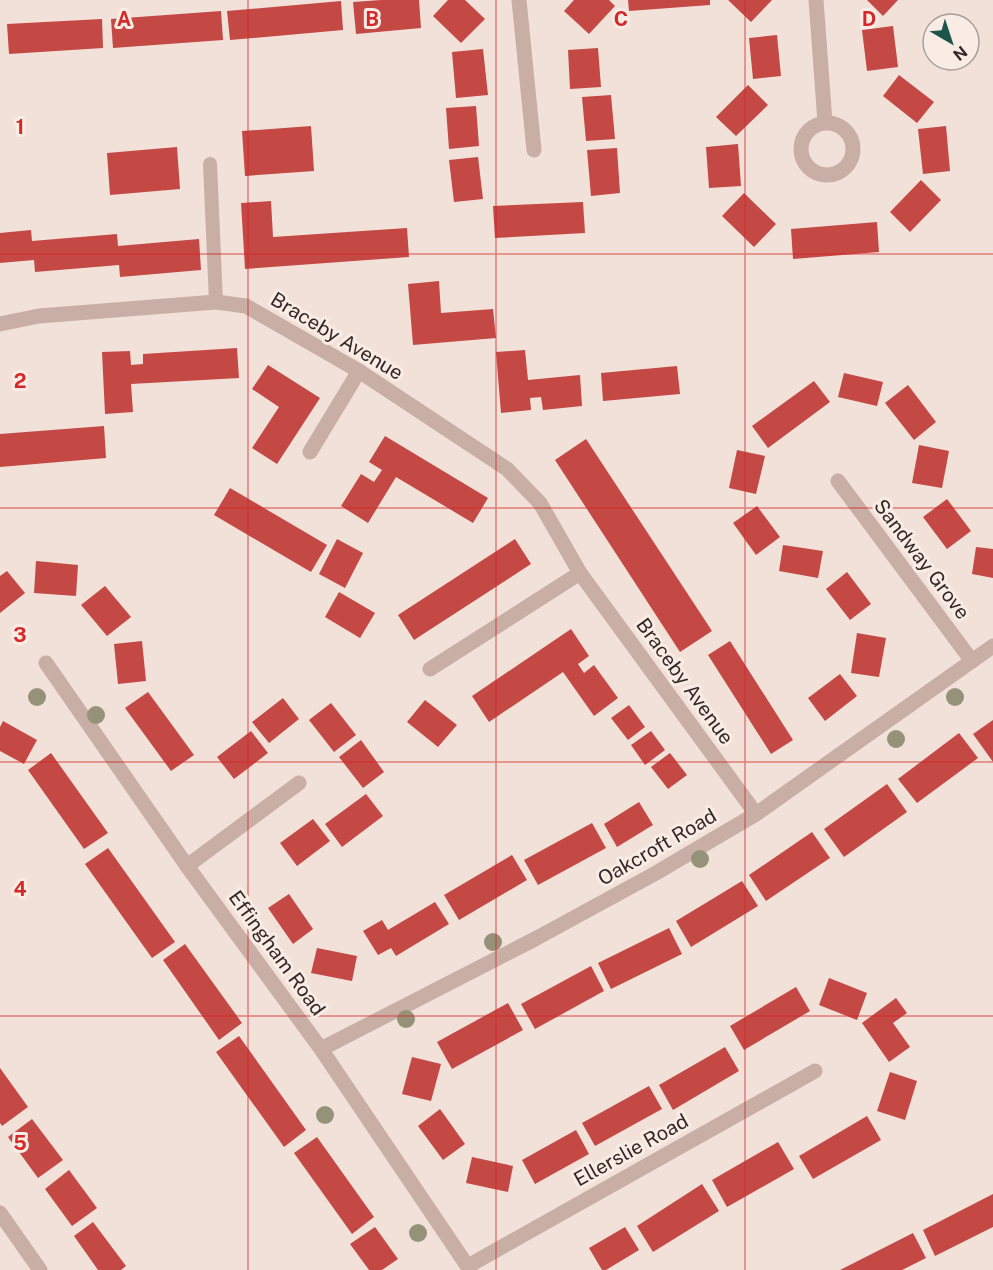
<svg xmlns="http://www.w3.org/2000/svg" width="993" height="1270" font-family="'Public Sans',sans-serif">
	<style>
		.building { fill: #c44844 }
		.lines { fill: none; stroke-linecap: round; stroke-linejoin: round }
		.service { stroke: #c8aea5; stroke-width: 14 }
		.minor { stroke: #c8aea5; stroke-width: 15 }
		.tree { fill: #969279 }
		.grid { fill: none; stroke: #d62828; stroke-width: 1.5; stroke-opacity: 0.55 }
		.labels { text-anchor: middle; stroke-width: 6; stroke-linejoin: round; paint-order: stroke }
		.street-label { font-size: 20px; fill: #342826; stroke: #f9ece5 }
		.grid-label { font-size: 20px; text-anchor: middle; font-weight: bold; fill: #d62828; stroke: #f9ece5; stroke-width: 6; stroke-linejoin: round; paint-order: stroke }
	</style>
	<rect width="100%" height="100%" fill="#f1e1d9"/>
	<g class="building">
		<polygon points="381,0 419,0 421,28 356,34 353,2"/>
		<polygon points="448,0 465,0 485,19 461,43 433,16"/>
		<polygon points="574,0 609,0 615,6 589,34 564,11"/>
		<polygon points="628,0 710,0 710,5 629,11"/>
		<polygon points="728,0 772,0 751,22"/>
		<polygon points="867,0 898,0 883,16"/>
		<polygon points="341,1 343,30 230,40 227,11"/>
		<polygon points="221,11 223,40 113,48 111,19"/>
		<polygon points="102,19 103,48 9,54 7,24"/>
		<polygon points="893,26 898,67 867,71 862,30"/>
		<polygon points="777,35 781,76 753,79 749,38"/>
		<polygon points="598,48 601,87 570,89 568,50"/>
		<polygon points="483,49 488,95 456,98 452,52"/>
		<polygon points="899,75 934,102 917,123 883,96"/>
		<polygon points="748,85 768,105 736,136 716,117"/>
		<polygon points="611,95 615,139 586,141 582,97"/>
		<polygon points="476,106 479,146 449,149 446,108"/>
		<polygon points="311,126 314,171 245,176 242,131"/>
		<polygon points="946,126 950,171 923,174 918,129"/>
		<polygon points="738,144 741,186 709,188 706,147"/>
		<polygon points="177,147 180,189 110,195 107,153"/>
		<polygon points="617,148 620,193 591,196 587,150"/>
		<polygon points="478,157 483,199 454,202 449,160"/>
		<polygon points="921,180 941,200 910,232 890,212"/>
		<polygon points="744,193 776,224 754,247 722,216"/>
		<polygon points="271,201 273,237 407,228 409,257 245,269 241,203"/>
		<polygon points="583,202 585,233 495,238 493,206"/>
		<polygon points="877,222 879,252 793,259 791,229"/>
		<polygon points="31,230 32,241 117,234 118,246 199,239 201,270 120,277 119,265 35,272 34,260 0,263 0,233"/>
		<polygon points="439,281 441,313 493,309 496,338 413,345 408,284"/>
		<polygon points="237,348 239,378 131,384 133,412 105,414 102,352 130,351 131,365 143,364 143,354"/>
		<polygon points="525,350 528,380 580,375 582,406 543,410 541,397 530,398 531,410 501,413 496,352"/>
		<polygon points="268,365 320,398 277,464 252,448 279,407 252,389"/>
		<polygon points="677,366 680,394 603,401 601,373"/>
		<polygon points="844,373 883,382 877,406 838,397"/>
		<polygon points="814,381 830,402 768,448 752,426"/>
		<polygon points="908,385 936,422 914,440 885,403"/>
		<polygon points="104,426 106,458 0,467 0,434"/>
		<polygon points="385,436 488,498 473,523 396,477 368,523 341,506 361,474 374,482 382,470 369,462"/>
		<polygon points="586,439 712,631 680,652 555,460"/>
		<polygon points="919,445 949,451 942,488 912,483"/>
		<polygon points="737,450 765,456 756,494 729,488"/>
		<polygon points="230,488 327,545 311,572 214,515"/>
		<polygon points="947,499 971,531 947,549 923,517"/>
		<polygon points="757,506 780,537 756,555 733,523"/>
		<polygon points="337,539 363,553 345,588 319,574"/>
		<polygon points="515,539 531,564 414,640 398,615"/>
		<polygon points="783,545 823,551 818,578 779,571"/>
		<polygon points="976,547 993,549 993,578 972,574"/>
		<polygon points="36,561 78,565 76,596 34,593"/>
		<polygon points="7,571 25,593 0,613 0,576"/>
		<polygon points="847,572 871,604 850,620 826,589"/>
		<polygon points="105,586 131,617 107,636 81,605"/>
		<polygon points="339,592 375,613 360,638 325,617"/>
		<polygon points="571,629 589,656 578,664 584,673 594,665 618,698 594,716 563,672 489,722 472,696"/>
		<polygon points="857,633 886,638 879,677 851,673"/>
		<polygon points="142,641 146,681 118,684 114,644"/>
		<polygon points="730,641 793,740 771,754 708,655"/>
		<polygon points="840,674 857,696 825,721 808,698"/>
		<polygon points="148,692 194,755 171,771 125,708"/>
		<polygon points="283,698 299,719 269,743 252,722"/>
		<polygon points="425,700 457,725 438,747 407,722"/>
		<polygon points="331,703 356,735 334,752 309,720"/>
		<polygon points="629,705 645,727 628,740 611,718"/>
		<polygon points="993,720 993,762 973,734"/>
		<polygon points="3,721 37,740 24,764 0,751 0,727"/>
		<polygon points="251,731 268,753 234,779 217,757"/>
		<polygon points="651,731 665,750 645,765 631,745"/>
		<polygon points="959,733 978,758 917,803 898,779"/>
		<polygon points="361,740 384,772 363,788 339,757"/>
		<polygon points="51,753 108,833 84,849 28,770"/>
		<polygon points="670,753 687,775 668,789 651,767"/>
		<polygon points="887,784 907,812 844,857 824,829"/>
		<polygon points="366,794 383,816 342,847 325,824"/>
		<polygon points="639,802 653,825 617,847 604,824"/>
		<polygon points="313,819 330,841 297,866 280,843"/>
		<polygon points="592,823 606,848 538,885 524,860"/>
		<polygon points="812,832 830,858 766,901 749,875"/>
		<polygon points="108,848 175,942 152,958 85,864"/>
		<polygon points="512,855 527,880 459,920 444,895"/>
		<polygon points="742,881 758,906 691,947 676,921"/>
		<polygon points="289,894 313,929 293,944 268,908"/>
		<polygon points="435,902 449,924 396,956 391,948 378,955 363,931 382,920 388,930"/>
		<polygon points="669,928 682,954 611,989 598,963"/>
		<polygon points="185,944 242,1023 219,1040 163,960"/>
		<polygon points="317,948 357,956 352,981 311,973"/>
		<polygon points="591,966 604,991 535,1029 521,1004"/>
		<polygon points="829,978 867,993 857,1020 819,1005"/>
		<polygon points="796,987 810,1011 744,1050 730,1026"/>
		<polygon points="896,998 907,1013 893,1023 910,1047 889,1062 862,1023"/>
		<polygon points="508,1003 523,1030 452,1069 437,1042"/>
		<polygon points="239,1036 306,1130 284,1147 216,1052"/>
		<polygon points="725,1047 739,1071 673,1110 659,1085"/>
		<polygon points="412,1057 441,1064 431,1101 402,1094"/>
		<polygon points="0,1068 28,1107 2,1126 0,1123"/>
		<polygon points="890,1072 917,1081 905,1120 877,1111"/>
		<polygon points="649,1086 662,1109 595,1146 582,1123"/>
		<polygon points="440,1109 465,1144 443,1160 418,1126"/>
		<polygon points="867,1116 881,1140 813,1179 799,1156"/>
		<polygon points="32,1119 63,1160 38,1178 8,1137"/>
		<polygon points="576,1130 589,1154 535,1184 522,1160"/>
		<polygon points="317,1137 374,1217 352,1234 294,1153"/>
		<polygon points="778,1142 794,1169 727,1207 712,1180"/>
		<polygon points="472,1157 513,1166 508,1192 466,1183"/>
		<polygon points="69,1170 97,1208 72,1226 45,1189"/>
		<polygon points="702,1184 719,1211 653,1252 637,1226"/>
		<polygon points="993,1194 993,1227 935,1256 923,1230"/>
		<polygon points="93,1222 126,1266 121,1270 98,1270 74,1236"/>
		<polygon points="375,1227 398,1259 382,1270 369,1270 350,1244"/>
		<polygon points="625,1227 639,1250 606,1270 602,1270 589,1248"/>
		<polygon points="913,1233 926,1258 902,1270 840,1270"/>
	</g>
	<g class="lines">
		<polyline class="service" points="210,164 216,302"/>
		<g class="minor">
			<polyline points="519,0 534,150"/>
			<polyline points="816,0 825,122"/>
			<circle cx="827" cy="149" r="26"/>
			<polyline points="0,324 39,316 216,302 246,306 359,371 507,469 540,503 580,573 756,814"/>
			<polyline points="310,452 359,371"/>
			<polyline points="838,481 972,661"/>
			<polyline points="46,663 187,866 321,1049 470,1270"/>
			<polyline points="430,669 580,573"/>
			<polyline points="187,866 299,783"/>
			<polyline points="321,1049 535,939 656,873 756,814 993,646"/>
			<polyline points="0,1213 40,1270"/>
			<polyline points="468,1266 815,1071"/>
		</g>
	</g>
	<g class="tree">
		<circle cx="37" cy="697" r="9"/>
		<circle cx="955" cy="697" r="9"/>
		<circle cx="96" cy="715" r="9"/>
		<circle cx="896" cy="739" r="9"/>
		<circle cx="700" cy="859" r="9"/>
		<circle cx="493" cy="942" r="9"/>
		<circle cx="406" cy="1019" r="9"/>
		<circle cx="325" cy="1115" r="9"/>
		<circle cx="418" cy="1233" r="9"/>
	</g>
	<path class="grid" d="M248,0v1270M496,0v1270M745,0v1270M0,254h993M0,508h993M0,762h993M0,1016h993"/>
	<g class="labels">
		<g class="street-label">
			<text transform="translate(337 336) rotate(31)" y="7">Braceby Avenue</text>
			<text transform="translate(922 559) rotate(53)" y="7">Sandway Grove</text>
			<text transform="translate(685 681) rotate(54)" y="7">Braceby Avenue</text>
			<text transform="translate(657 847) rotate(-30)" y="7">Oakcroft Road</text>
			<text transform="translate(277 953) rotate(54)" y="7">Effingham Road</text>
			<text transform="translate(631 1150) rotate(-29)" y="7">Ellerslie Road</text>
		</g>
	</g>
	<g class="grid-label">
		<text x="124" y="26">A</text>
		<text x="372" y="26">B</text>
		<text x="621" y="26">C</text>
		<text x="869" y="26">D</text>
		<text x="20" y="134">1</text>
		<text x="20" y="388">2</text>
		<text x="20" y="642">3</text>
		<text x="20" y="896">4</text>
		<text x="20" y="1150">5</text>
	</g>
	<g transform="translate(951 42) rotate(141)"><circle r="28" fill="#f9ece5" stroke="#aa9e99" stroke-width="1.5"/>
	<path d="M0-4.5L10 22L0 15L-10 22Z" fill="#1d554d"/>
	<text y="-9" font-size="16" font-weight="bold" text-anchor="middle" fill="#342826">N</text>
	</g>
</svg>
